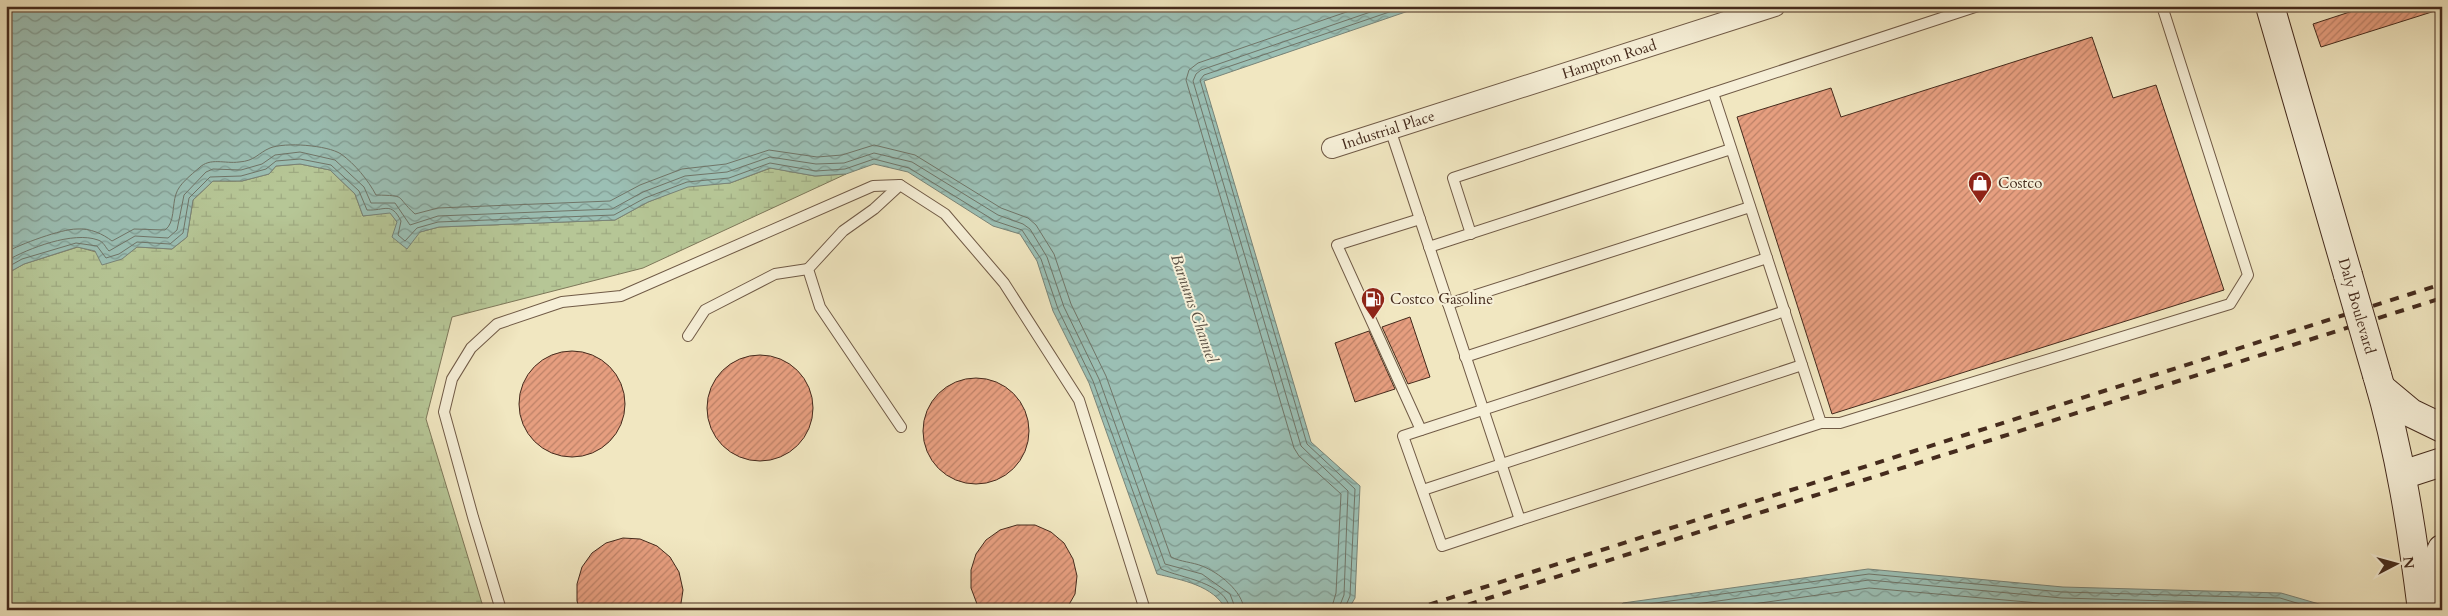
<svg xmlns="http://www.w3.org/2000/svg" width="2448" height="616" font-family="Cardo,serif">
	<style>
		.wetland { fill: url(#wetland-marsh); stroke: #7e785a }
		.water { fill: url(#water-waves); stroke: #798478 }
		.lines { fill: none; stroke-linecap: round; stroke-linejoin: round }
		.shore { stroke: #707568; stroke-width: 1 }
		.building { fill: url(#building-hatch); stroke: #452b1d }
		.lane-casing { stroke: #705a46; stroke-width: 12 }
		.street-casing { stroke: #705a46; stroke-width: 22 }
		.secondary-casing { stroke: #452b1d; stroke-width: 30 }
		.lane { stroke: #f6efd7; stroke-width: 10 }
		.street { stroke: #f6efd7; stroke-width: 20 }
		.secondary { stroke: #f6efd7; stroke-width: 28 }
		.rail { stroke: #452b1d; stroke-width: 4; stroke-dasharray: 9 9; stroke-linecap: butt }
		.secondary-bridge-casing { stroke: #452b1d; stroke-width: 30; stroke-linecap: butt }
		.secondary-bridge { stroke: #f6efd7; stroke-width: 28 }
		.labels { text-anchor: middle; stroke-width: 4; stroke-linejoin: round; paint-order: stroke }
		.street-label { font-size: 15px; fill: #452b1d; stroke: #f6efd7 }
		.poi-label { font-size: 15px; fill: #452b1d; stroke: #f6efd7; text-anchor: start }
		.water-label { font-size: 16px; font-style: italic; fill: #5a5043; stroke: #f6efd7 }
	</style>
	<defs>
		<pattern id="wetland-marsh" width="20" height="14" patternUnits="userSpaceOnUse" patternTransform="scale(1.25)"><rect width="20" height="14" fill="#b6c696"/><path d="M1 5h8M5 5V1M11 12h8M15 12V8" fill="none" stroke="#9eaa81"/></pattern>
		<pattern id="water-waves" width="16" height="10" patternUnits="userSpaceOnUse" patternTransform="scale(1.25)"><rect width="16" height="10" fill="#9bbfb4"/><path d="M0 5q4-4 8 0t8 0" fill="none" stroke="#809b92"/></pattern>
		<pattern id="building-hatch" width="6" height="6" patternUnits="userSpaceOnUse" patternTransform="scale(1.25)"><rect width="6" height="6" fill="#e69e7f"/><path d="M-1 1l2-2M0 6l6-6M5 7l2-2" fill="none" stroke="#bc8167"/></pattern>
	</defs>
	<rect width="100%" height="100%" fill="#f1e7c1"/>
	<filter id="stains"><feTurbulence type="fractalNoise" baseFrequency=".004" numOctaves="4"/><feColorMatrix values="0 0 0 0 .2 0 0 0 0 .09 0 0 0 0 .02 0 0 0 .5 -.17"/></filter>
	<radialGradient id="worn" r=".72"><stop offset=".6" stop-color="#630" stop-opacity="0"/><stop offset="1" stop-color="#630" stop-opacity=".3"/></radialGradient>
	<polygon class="wetland" points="300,164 330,170 355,194 363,216 390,212 397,222 420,232 439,227 615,220 648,202 688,186 730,183 771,168 815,176 846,174 643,268 452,317 426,419 484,610 6,610 6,274 24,264 78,247 121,259 137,247 172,249 187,237 193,200 213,181 242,181 269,174 276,166"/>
	<g class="water">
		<path d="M6,6h1417l-219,75 107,361 49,44 -5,112 -7,12h-122c-12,-25 -45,-30 -69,-36l-68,-191 -36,-72 -16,-50 -17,-27 -27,-8 -85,-54 -34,-8 -28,10 -31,2 -45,-8 -40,15 -42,4 -40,15 -33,18 -176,7 -19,5 -13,17 -15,-12 5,-15 -7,-9 -27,3 -8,-22 -25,-24 -30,-6 -24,2 -7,8 -27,7h-29l-20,19 -6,37 -15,12 -35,-2 -15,12 -20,6 -7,-14 -18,-4 -53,17 -18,10z"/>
		<polygon points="1868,569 2063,587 2281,593 2326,606 2324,610 1615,610 1623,603"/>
	</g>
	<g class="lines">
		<g class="shore">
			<path d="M6,252c15,-8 55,-23 71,-23 13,-1 26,5 35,12l22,-12 31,1c10,-7 7,-25 11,-36 3,-10 15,-19 23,-26 11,-11 26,-4 40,-6 16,-1 19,-9 31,-14 15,-6 57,-3 71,6 14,10 27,26 35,41 32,1 18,0 39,19l23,-6 172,-7 30,-16 42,-16 44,-5 43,-14 48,7 25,-2 32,-10 41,10 86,53 27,10 8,7 18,29 17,50 35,72 65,181c10,5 21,5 31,9 16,6 41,25 42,44"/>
			<path d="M6,261c23,-13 67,-30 92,-21 6,2 7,7 11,11l26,-15 33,2 9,-8 7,-35 22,-23 7,-3 28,1 21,-6 13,-9 25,-3 35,8 29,27 7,16h24l15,22 28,-9 174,-7 31,-17 42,-16 42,-4 43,-15 46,7 28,-1 30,-10 38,9 86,53 25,9 7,5 17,28 17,50 35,72 66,185 37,10 28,20 6,16"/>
			<path d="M6,268l16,-9 54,-16 21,3 9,12 13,-4 18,-12 33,2 13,-11 6,-35 21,-21 31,-1 25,-7 10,-8 24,-2 31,6 28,26 8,19c18,1 24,-9 34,11l-3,14 7,6 12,-13 21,-6 176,-7 31,-17 42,-16 42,-4 41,-15 46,8 29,-2 29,-10 35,9 86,53 27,9 19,29 17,50 35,72 68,188c19,9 66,13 69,41"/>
			<polyline points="1331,610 1336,593 1341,494 1299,456 1294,448 1186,80 1189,70 1198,63 1364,6"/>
			<polyline points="1338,610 1344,595 1348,491 1301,446 1193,81 1196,74 1201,70 1388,6"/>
			<polyline points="1344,610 1350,596 1355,489 1307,444 1200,80 1204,75 1407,6"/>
			<polyline points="1623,610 1626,607 1869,574 2062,592 2280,598 2320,610"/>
			<polyline points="1653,610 1869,580 2062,598 2279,604 2299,610"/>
			<polyline points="1709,610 1869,588 2061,605 2222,610"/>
		</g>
	</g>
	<g class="building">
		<polygon points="2368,6 2438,6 2438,10 2321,47 2313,24"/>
		<polygon points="2092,37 2113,98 2156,85 2224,290 1832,414 1737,117 1831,88 1841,117"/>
		<polygon points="1410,317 1430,377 1408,384 1382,327"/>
		<polygon points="1369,331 1395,389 1355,402 1335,343"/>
		<circle cx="572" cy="404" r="53"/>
		<circle cx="760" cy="408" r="53"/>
		<circle cx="976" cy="431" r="53"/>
		<polygon points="1017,525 1035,525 1051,532 1064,543 1073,559 1077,576 1075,594 1066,610 982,610 977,604 971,588 971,570 976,554 986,540 1000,530"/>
		<polygon points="623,538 640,539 657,546 670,557 679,572 683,590 680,610 580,610 577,601 577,584 582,567 592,553 606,543"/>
	</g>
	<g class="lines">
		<g class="lane-casing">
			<g id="lane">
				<polyline points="1390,129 1520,520 1821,423 1840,423 2230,304 2248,275 2162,6"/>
				<polyline points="900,185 874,209 843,231 808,269 820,307 901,427"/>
				<polyline points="1420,219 1337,245 1421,430"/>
				<polyline points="1471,234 1453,178 1713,93"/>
				<polyline points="1429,247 1731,149"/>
				<polyline points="1448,304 1750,207"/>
				<polyline points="688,336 705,310 775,274 808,269"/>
				<polyline points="1465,357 1767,258"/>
				<polyline points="1821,423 1713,93 1978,6"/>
				<polyline points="1423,490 1802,365"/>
				<polyline points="1520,520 1442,546 1403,436 1785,311"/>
				<polyline points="501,610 473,517 444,412 452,379 471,348 497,324 562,302 621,296 873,186 900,185 945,214 1004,283 1079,400 1145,610"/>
			</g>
		</g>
		<g class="street-casing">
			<g id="street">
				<path id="s1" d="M1332,148l443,-142"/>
			</g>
		</g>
		<g class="secondary-casing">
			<g id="secondary">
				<polyline points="2270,6 2348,275"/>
				<path d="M2377,375c23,77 35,155 45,235"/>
				<polyline points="2381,388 2411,413 2442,428"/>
				<polyline points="2402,475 2442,462"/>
				<polyline points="2427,601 2434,567 2442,549"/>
			</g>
		</g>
		<use href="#lane" class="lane"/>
		<use href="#street" class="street"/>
		<use href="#secondary" class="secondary"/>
		<g class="rail">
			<polyline points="1412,610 2442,284"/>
			<polyline points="1451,610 2442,298"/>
		</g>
		<g class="secondary-bridge-casing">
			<polyline id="secondary-bridge" points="2348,275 2377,375"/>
		</g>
		<use href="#secondary-bridge" class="secondary-bridge"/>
	</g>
	<defs>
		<g id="shop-pin" transform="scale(1.25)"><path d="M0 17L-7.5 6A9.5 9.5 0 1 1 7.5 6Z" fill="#8f2418" stroke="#f6efd7"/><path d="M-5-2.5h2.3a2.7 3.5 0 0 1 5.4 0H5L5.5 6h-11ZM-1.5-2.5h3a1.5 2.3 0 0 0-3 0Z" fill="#fff"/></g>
		<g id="fuel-pin" transform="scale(1.25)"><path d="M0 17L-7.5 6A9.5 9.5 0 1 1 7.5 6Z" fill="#8f2418" stroke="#f6efd7"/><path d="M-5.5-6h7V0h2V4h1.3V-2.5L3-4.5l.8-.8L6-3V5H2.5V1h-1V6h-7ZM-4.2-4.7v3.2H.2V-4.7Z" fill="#fff"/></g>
	</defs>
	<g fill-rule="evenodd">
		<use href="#shop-pin" x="1980" y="183"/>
		<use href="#fuel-pin" x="1373" y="299"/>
	</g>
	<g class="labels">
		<g class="street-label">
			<text dy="5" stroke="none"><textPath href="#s1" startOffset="291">Hampton Road</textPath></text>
			<text dy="5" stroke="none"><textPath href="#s1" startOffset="59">Industrial Place</textPath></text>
			<text transform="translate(2357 306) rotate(74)" y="5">Daly Boulevard</text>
		</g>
		<g class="poi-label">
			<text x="1998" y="188">Costco</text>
			<text x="1390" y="304">Costco Gasoline</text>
		</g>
		<g class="water-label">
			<text transform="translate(1195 308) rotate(71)" y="6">Barnums Channel</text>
		</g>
	</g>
	<rect width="2448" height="616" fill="none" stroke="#f1e7c1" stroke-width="25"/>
	<rect x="8" y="8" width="2433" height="601" fill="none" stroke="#452b1d" stroke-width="2.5"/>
	<rect x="12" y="12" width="2423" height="591" fill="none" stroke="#452b1d"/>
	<g transform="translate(2396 564) rotate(84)" stroke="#f6efd7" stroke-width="4" paint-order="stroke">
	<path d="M0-4L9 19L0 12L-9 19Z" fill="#452b1d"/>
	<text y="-8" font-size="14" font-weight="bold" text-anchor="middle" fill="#452b1d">N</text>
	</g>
	<rect width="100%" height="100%" filter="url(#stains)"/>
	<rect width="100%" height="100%" fill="url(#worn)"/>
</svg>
